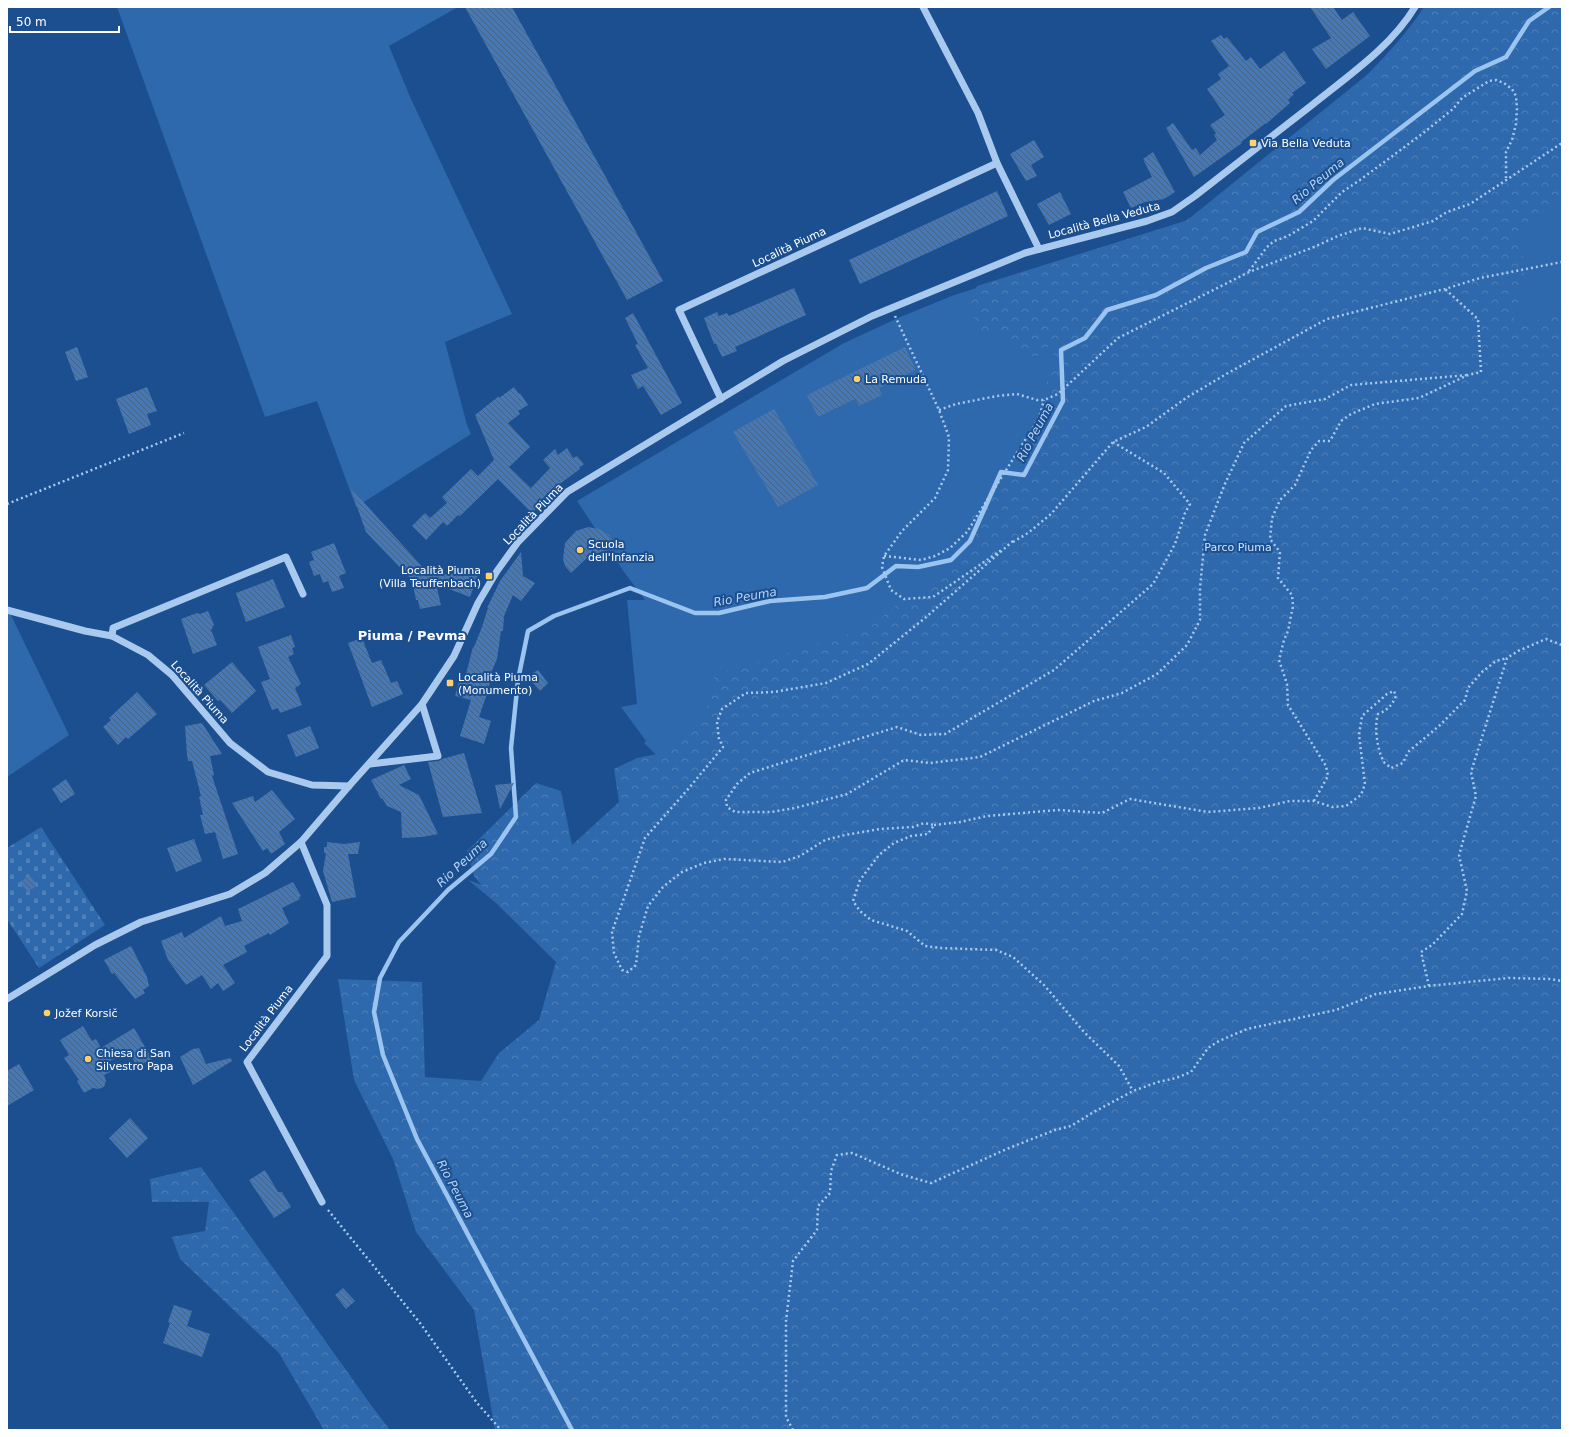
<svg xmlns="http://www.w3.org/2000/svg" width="1569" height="1437" font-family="'DejaVu Sans',sans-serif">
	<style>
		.green { fill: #2e69ad }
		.forest { fill: url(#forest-crowns) }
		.cemetery { fill: url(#cemetery-stones) }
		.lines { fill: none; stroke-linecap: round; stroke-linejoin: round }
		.stream { stroke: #9cc4f0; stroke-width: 4.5 }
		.building { fill: url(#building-back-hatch) }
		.path { stroke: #a9c9ee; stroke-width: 2.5; stroke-dasharray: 2 3; stroke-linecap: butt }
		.minor { stroke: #a9c9ee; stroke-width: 7 }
		.poi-dot { fill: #ffd166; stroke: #1b4f8f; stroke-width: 1.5 }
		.labels { text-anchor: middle; stroke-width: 4; stroke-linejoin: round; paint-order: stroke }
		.poi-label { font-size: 11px; fill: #fff; stroke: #1b4f8f; text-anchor: start }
		.street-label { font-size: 11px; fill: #fff; stroke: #1b4f8f }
		.park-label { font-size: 11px; fill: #cfe3fa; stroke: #1b4f8f }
		.water-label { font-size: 12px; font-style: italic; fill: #b5d3f5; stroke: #1b4f8f }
		.quarter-label { font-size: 13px; font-weight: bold; fill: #fff; stroke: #1b4f8f }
	</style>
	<defs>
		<pattern id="forest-crowns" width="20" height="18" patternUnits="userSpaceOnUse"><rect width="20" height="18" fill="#2e69ad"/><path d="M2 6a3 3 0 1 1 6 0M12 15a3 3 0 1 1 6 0" fill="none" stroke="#4d80b9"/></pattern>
		<pattern id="cemetery-stones" width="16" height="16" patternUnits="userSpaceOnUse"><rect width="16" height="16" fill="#2e69ad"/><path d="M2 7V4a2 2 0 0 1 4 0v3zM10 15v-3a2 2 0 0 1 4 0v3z" fill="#4d80b9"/></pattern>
		<pattern id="building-back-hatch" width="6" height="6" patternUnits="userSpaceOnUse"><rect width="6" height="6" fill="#4478b7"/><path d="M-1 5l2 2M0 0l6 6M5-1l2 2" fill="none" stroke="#486282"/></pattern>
	</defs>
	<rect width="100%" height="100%" fill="#1b4f8f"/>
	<g class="green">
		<polygon points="117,7 458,7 389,46 411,99 512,314 445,342 467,425 471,434 356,507 317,401 265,417"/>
		<path d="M1424,7h138v680l-18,-10 -2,58 -47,204 -62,54 -154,25 -31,-58 -28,-75 -12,-15 -70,-1 -146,17 -113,28 -67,5 -72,-26 -129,99 -26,1 -13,-24 -7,-20 -9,-13 -28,-15 -11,-15 -21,-3 -28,-23 72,25 15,10 64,-53 66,-79 -41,-40 2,-2 -25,-34 16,-3 -10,-104h18l-21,-28 -47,-71 267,-158 54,-25 56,-23 221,-68 16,-10 177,-143c21,-22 39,-41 56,-67z"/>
		<polygon points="7,610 9,611 69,735 7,777"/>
	</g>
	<g class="forest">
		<polygon points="1430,7 1562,7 1562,200 1520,234 1525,279 1512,326 1562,315 1562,1430 495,1430 474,1310 416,1232 393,1159 354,1080 338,979 422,982 425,1077 481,1081 499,1053 539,1020 556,962 496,903 474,876 467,851 536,783 561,791 572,845 619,802 614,769 637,758 672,751 707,707 715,675 869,628 901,601 925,595 939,576 963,556 975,533 971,513 1001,477 1022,464 1054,410 1045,386 1056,362 1050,345 1035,358 1008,340 978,330 969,301 977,286 1188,220 1328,113 1414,34"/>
		<polygon points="201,1167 371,1405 390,1430 324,1430 279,1353 180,1259 172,1237 205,1231 209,1202 152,1202 150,1179"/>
	</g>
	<polygon class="cemetery" points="41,827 105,925 39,968 7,919 7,848"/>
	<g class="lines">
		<polyline class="stream" points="572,1430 417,1139 383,1055 374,1012 380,978 399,942 448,890 491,854 516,817 511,748 518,680 528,631 554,616 630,588 695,613 719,613 770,601 825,597 867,588 896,566 918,567 951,560 970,541 1001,472 1024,475 1063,401 1061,350 1085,338 1107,310 1156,295 1206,268 1246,252 1257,232 1299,212 1333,180 1475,71 1506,57 1529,21 1549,7"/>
	</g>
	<g class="building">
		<polygon points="465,7 512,7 663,281 627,300"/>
		<polygon points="1310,7 1333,7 1342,20 1353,12 1370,36 1326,69 1312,49 1331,38"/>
		<polygon points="1221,35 1224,39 1227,37 1246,61 1251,57 1260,69 1284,51 1306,83 1292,93 1294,94 1288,100 1290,103 1266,124 1266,123 1241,142 1242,143 1194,177 1166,128 1173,123 1192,150 1196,148 1200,155 1217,140 1214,135 1216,133 1210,125 1225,115 1207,89 1221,79 1218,74 1229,66 1211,41"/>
		<polygon points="1034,140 1044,157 1031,165 1037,176 1026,181 1010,154"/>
		<polygon points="1153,152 1175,192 1164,199 1145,202 1131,208 1123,192 1152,177 1143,159"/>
		<polygon points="997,191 1008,216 860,284 849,260"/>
		<polygon points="1060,192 1071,214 1049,225 1037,204"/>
		<polygon points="794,288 806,315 735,347 737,351 722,357 716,344 714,344 704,318 717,312 719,316 727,313 729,316"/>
		<polygon points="633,313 682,403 661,415 643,386 638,389 631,375 648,368 635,345 638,344 625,318"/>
		<polygon points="77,347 88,377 76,381 65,352"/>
		<polygon points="905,347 916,370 879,388 882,395 859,406 855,399 818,417 807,395"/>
		<polygon points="147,387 157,411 147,414 151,425 129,434 116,399"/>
		<polygon points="514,387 519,394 520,393 528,405 518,411 520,414 508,423 530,447 509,467 531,488 550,468 543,460 555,449 558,455 567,448 573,458 577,456 584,464 579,468 580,469 561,483 532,513 498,479 460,516 458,515 447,526 443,522 426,540 412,526 425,513 430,518 447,503 442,497 471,469 478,476 494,460 475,415 499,396 499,398"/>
		<polygon points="774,409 818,485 778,507 733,432"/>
		<polygon points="350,487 427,572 433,571 434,575 461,573 463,569 478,575 470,597 436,584 441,605 420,609 418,600 416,600 412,580 366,532"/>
		<polygon points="588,527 599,529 609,535 616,548 590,555 571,573 565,566 563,559 565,543 576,531"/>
		<polygon points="334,543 346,573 339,576 344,588 332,592 328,581 323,583 320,574 314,576 309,562 314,560 311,552"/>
		<polygon points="521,552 523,576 535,583 521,601 513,595 504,616 503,631 501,631 497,659 487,682 490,682 488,691 479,717 491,721 484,744 460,736 471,700 455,696 459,681 461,682 464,674 466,674 473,647 474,647 482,627 488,608 487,608 500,581"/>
		<polygon points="273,579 285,607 246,622 236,593"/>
		<polygon points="208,611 214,625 211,630 217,645 193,654 181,619 197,613 200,614"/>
		<polygon points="291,635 295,647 292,648 294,654 288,657 301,684 295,688 302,705 280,713 278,708 272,710 261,682 270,679 258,647"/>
		<polygon points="362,638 372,663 381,660 391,683 397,681 403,694 372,707 348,643"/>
		<polygon points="232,662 256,691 232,713 220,700 218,701 204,685"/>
		<polygon points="538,670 548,683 540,691 527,677"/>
		<polygon points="137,692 157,714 128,739 126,737 118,745 103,727 111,720 109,718"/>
		<polygon points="202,723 222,754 210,756 214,775 212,776 238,854 223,859 215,832 205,834 200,815 203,815 199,797 201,796 192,761 188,761 187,755 185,726"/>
		<polygon points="310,726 319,748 296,757 287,735"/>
		<polygon points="464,753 482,813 443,817 428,762 439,761 442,759"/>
		<polygon points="404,765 411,779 399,785 419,795 438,834 422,837 402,838 401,812 387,806 382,798 381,799 371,780"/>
		<polygon points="66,779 75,794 61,803 52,789"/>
		<polygon points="514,783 500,809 495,785"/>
		<polygon points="272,790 295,819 279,832 285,844 271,854 267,848 263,851 232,803 253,796 255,802"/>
		<polygon points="194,839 202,861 176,872 167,848"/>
		<polygon points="327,842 344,844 360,842 358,854 348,854 356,897 332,902 323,871 326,853 324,853 324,847 327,847"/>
		<polygon points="30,875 37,886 27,892 20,882"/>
		<polygon points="293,882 301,896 299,897 300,899 282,908 289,923 270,935 269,933 244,946 247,952 223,965 235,983 223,991 218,983 211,989 202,975 186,985 168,960 161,941 182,932 184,938 221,916 225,926 242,921 238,909"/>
		<polygon points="131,946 147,977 149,986 143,990 145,993 135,999 114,973 112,974 104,960"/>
		<polygon points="83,1026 92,1041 96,1039 101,1048 134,1028 152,1059 137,1067 129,1051 108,1062 114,1070 104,1075 106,1081 104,1087 98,1089 93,1088 84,1093 77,1081 79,1080 64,1058 69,1055 60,1040"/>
		<polygon points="199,1048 206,1064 231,1058 232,1061 193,1085 180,1057 193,1049"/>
		<polygon points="19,1064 34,1090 7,1106 7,1071"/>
		<polygon points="130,1118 148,1138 127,1158 109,1138"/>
		<polygon points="265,1170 278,1192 282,1192 291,1207 274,1218 249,1180"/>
		<polygon points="343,1288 355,1301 346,1309 335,1295"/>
		<polygon points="174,1305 192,1311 187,1326 210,1334 202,1357 163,1343 170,1323 168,1322"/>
	</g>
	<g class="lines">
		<g class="path">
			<polyline points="1249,271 1267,247 1274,241 1288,236 1313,221 1342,192 1360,180 1422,134 1453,109 1462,98 1489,81 1496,80 1504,83 1512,89 1516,96 1517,109 1516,124 1512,140 1506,152 1506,178"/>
			<polyline points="895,316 939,410 949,437 948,470 935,498 902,531 884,556 882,567 891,590 904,599 933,597 1003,549"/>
			<polyline points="939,410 956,404 997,396 1017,394 1037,400 1044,400 1058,394 1118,338 1249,272 1314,247 1338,236 1362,228 1390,234 1433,221 1447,212 1470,204 1562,143"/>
			<polyline points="1113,442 1164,473 1190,504 1185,513 1175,544 1153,584 1054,670 945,734 921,735 897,727 750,773 737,784 726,800 727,807 735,812 771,812 795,808 847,794 904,760 930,763 980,757 1094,701 1122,693 1157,674 1187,645 1200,620 1200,588 1205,535 1224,486 1244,443 1286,406 1325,399 1351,385 1468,375"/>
			<polyline points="7,504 184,433"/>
			<polyline points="1013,541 925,618 868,664 826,683 774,692 746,693 722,709 717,722 719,739 723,747 689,788 645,838 612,932 614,953 622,970 628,972 636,965 639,936 648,906 663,887 682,872 704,863 724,859 782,862 800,856 825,840 845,835 880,829 913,827 924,823 934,825 928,834 911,836 894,843 879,855 860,880 853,901 860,911 871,920 907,931 925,946 941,948 996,950 1013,957 1044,985 1084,1032 1119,1066 1133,1091"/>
			<polyline points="1013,542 1028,533 1051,514 1113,442 1146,427 1186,398 1228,373 1327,319 1445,289 1480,278 1562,262"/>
			<polyline points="884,556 921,560 935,556 950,548 967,532 1039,418 1044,400"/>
			<polyline points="1314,801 1328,776 1326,766 1288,705 1287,684 1279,660 1284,640 1288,631 1293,606 1292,595 1278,578 1280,552 1270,539 1272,518 1280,500 1295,485 1311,450 1319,441 1330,441 1341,421 1351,414 1375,404 1419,398 1468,375 1481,372 1478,319 1445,289"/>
			<path d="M934,825l26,-3 27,-6 71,-6 44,3 28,-14 78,13 51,-4 31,-7h24l18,6 14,-1 15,-11 4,-11 -6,-49 3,-19 25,-22 7,-3 2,5c-4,9 -8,14 -18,18 -4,12 -1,36 6,48 1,2 5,4 7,6l12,-5 5,-11 31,-26 26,-26 3,-12 14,-16 14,-11 11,-3"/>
			<polyline points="1429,986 1421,952 1432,945 1462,914 1467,891 1459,855 1476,796 1471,772 1507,658 1518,651 1546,639 1562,645"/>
			<polyline points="328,1210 420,1323 477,1403 501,1430"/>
			<polyline points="793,1430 786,1417 786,1321 793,1261 817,1230 818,1206 830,1193 831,1171 837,1155 852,1153 903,1175 931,1183 1009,1148 1055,1130 1071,1126 1092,1113 1133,1091 1158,1082 1176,1078 1191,1072 1208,1048 1219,1041 1247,1029 1336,1010 1376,994 1429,986 1509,978 1550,979 1562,981"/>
		</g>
		<g class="minor">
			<polyline points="923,7 978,113 997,163 1039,249"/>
			<polyline points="721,399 679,310 997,163"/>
			<polyline points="7,610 85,631 112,636 148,655 172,675 230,743 268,772 312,785 349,786"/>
			<polyline points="112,636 113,628 286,557 303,594"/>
			<polyline points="370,764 438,756 422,704"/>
			<polyline points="301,842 327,905 327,956 247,1062 322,1202"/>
			<path d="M7,999l88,-54 46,-23 89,-28 35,-21 36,-31 48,-56 73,-82 32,-48 24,-53 19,-32 21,-29 49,-50 216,-131 89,-45 153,-63 122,-32 25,-9 23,-16c39,-30 78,-61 117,-91 36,-29 79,-58 103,-98"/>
		</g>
	</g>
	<g class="poi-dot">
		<rect x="1249" y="139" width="8" height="8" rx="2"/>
		<circle cx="857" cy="379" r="4"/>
		<circle cx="580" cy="550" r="4"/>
		<rect x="485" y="572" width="8" height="8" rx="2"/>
		<rect x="446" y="679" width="8" height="8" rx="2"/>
		<circle cx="47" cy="1013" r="4"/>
		<circle cx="88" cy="1059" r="4"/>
	</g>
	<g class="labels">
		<g class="poi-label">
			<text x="1261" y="147">Via Bella Veduta</text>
			<text x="865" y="383">La Remuda</text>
			<text x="588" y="548">Scuola<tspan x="588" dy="13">dell'Infanzia</tspan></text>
			<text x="481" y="574" text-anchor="end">Località Piuma<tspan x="481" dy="13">(Villa Teuffenbach)</tspan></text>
			<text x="458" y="681">Località Piuma<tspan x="458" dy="13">(Monumento)</tspan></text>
			<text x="55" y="1017">Jožef Korsič</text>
			<text x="96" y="1057">Chiesa di San<tspan x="96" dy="13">Silvestro Papa</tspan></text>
		</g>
		<g class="street-label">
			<text transform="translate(1104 220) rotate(-15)" y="4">Località Bella Veduta</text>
			<text transform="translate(789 247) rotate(-25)" y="4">Località Piuma</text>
			<text transform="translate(533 514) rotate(-46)" y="4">Località Piuma</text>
			<text transform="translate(200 692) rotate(48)" y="4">Località Piuma</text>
			<text transform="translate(266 1018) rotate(-53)" y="4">Località Piuma</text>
		</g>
		<g class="park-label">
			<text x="1238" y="551">Parco Piuma</text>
		</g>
		<g class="water-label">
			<text transform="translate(1318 181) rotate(-40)" y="4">Rio Peuma</text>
			<text transform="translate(1035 432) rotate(-62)" y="4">Rio Peuma</text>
			<text transform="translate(745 597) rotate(-10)" y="4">Rio Peuma</text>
			<text transform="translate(462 863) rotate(-43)" y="4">Rio Peuma</text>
			<text transform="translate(455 1189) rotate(62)" y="4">Rio Peuma</text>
		</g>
		<g class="quarter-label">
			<text x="412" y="640">Piuma / Pevma</text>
		</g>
	</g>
	<rect width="1569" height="1437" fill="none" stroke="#ffffff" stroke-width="16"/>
	<path d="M10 26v6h109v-6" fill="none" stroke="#ffffff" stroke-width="2"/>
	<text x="16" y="26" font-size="12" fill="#ffffff" stroke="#1b4f8f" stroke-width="3" paint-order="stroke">50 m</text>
</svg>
